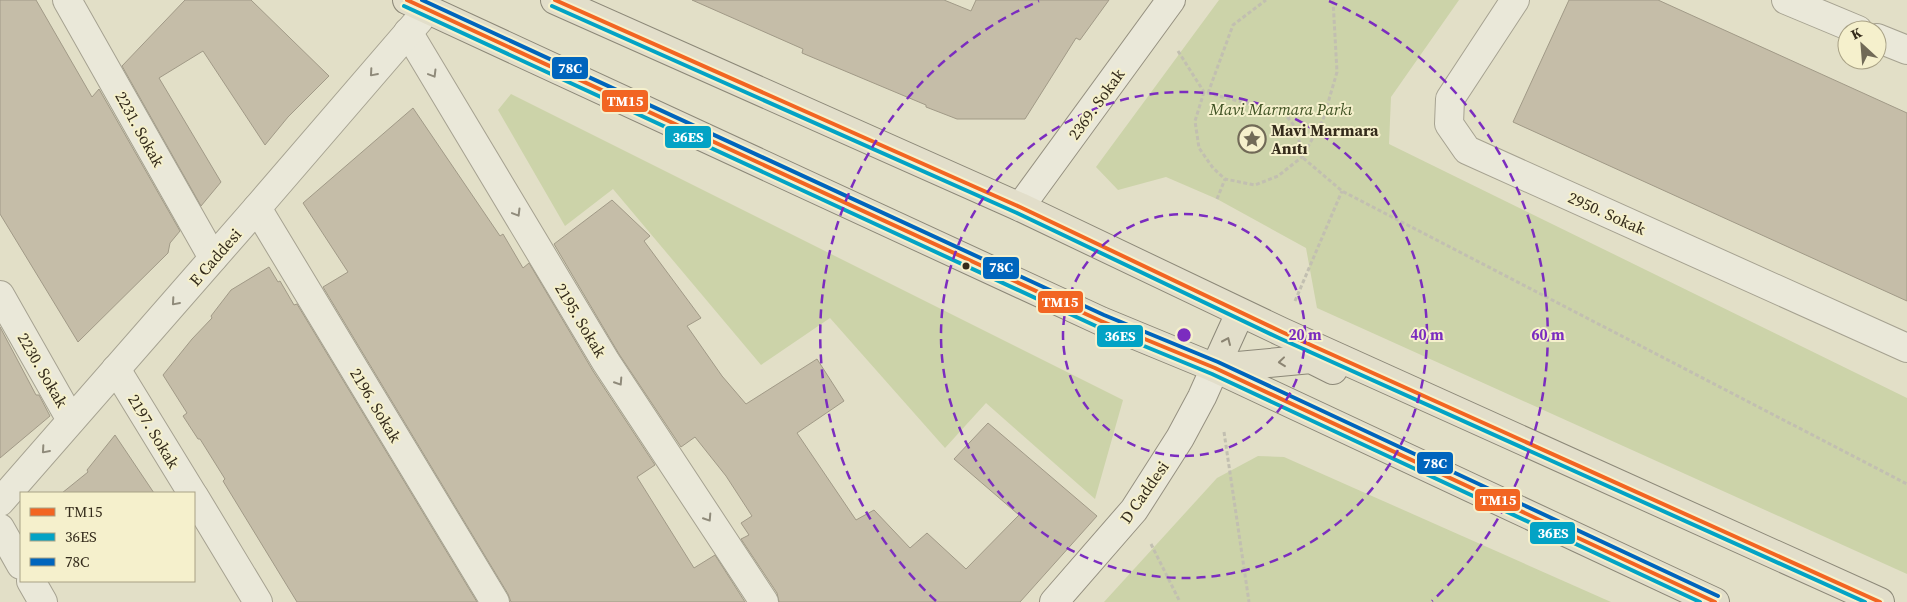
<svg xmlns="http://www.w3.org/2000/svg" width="1907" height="602" font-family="'Source Serif 4',serif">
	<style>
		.green { fill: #ccd3a9 }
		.building { fill: #c5bda8; stroke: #a19a87 }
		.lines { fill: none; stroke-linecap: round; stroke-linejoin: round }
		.street-casing { stroke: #a6a291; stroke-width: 30 }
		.secondary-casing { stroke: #969181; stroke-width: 30 }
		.primary-casing { stroke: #8c8878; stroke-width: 30 }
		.path { stroke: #c2bfb1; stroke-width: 3; stroke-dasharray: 4 2.5; stroke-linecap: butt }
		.street { stroke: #eae8d9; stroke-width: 28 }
		.secondary { stroke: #eae8d9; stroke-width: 28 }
		.primary { stroke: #e2deca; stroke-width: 28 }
		.bus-1-casing { stroke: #f5f0cc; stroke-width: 8 }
		.bus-2-casing { stroke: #f5f0cc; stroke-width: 8 }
		.bus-3-casing { stroke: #f5f0cc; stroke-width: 8 }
		.bus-1 { stroke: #f26522; stroke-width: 4 }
		.bus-2 { stroke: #03a3c5; stroke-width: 4 }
		.bus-3 { stroke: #0065bd; stroke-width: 4 }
		.oneway { stroke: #8f8a7a }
		.oneway2 { stroke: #8b8472 }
		.ring { fill: none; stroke: #7b2cbf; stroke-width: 2.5; stroke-dasharray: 9 6 }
		.bus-dot { fill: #342b1b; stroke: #f5f0cc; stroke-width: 2 }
		.labels { text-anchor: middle; stroke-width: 4; stroke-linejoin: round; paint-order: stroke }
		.street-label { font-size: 16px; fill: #342b1b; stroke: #f5f0cc }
		.park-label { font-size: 16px; font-style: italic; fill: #3d5022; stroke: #f5f0cc }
		.poi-label { font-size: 16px; font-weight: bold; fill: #342b1b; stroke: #f5f0cc; text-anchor: start }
		.centre { fill: #7b2cbf; stroke: #f5f0cc; stroke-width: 2.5 }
		.ring-label { font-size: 15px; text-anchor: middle; font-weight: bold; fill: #7b2cbf; stroke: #f5f0cc; stroke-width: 4; stroke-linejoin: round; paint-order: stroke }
		.line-badge { stroke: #f5f0cc; stroke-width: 2 }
		.badge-label { font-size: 14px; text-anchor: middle; font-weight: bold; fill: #fff }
	</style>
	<rect width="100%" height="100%" fill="#e2dfc7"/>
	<g class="green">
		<polygon points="1219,0 1459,0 1391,97 1389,144 1907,398 1907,574 1317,308 1306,248 1217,199 1166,177 1118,190 1096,167"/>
		<polygon points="511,94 1123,400 1095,499 986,403 945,448 830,318 761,365 613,189 565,226 498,110"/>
		<polygon points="1258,456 1284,457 1611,602 1104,602 1217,478"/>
	</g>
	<g class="building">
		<polygon points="0,0 36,0 92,97 99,89 180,231 170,243 168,253 78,342 0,214"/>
		<polygon points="185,0 251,0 329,76 288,117 265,145 203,51 159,78 221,182 201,206 122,66"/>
		<polygon points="692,0 944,0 971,11 976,0 1109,0 1080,40 1076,38 1025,119 957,119 926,107 926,105 802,53 803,49"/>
		<polygon points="1569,0 1658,0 1907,113 1907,301 1513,122"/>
		<polygon points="413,108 500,236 503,234 523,268 529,263 593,371 655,465 637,477 694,568 715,555 745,602 511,602 508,594 323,287 348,272 303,203"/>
		<polygon points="612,200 650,236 644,241 701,318 687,326 722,376 746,404 817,359 844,401 797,433 856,520 874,510 910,548 927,533 966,569 1019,515 954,459 988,423 1097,516 1020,602 779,602 777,593 741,539 749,535 741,523 752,516 726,476 695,437 681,447 619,354 554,244"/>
		<polygon points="269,267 278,282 280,281 294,305 297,304 477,602 297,602 223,481 225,479 200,439 198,439 183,416 187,413 163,375 192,339 212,318 211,316 231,290"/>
		<polygon points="0,327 36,395 39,395 50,416 0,458"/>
		<polygon points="115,435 154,493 62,493 88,472 87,470"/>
	</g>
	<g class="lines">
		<g class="street-casing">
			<g id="street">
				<polyline points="67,0 213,258"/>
				<polyline points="1515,0 1450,99 1449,124 1467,150 1907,348"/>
				<polyline points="1786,0 1858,30"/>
				<polyline points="408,32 606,362 764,602"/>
				<polyline points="1877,38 1907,50"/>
				<polyline points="257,208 495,602"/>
				<polyline points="0,295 71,420"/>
				<polyline points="116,369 192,493"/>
				<polyline points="194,496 258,602"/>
				<polyline points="0,502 257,208 419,20"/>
				<polyline points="0,528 21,565"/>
				<polyline points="31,581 43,602"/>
			</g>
		</g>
		<g class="secondary-casing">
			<g id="secondary">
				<polyline points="1020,207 1171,0"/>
				<polyline points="1054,602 1134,510 1180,438 1202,397 1215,368"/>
			</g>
		</g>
		<g class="primary-casing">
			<g id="primary">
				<polyline points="407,0 1101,321 1215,368 1715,602"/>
				<polyline points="555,0 1020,207 1282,332 1880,602"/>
				<polyline points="1215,368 1240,313"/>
				<polyline points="1216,368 1311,359 1333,370"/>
			</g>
		</g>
		<g class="path">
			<polyline points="1178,51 1204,92 1284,113 1297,129 1302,157 1342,191 1907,484"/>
			<polyline points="1204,92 1195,121 1199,148 1213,168 1225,179 1255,185 1278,176 1302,157 1323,120 1337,72 1333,0"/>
			<polyline points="1208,93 1233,25 1266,0"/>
			<polyline points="1217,199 1225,179"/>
			<polyline points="1295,301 1342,191"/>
			<polyline points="1224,432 1249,602"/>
			<polyline points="1151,544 1180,602"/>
		</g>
		<use href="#street" class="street"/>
		<use href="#secondary" class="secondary"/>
		<use href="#primary" class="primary"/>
		<g class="bus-1-casing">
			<g id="bus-1">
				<polyline points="407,0 1101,321 1215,368 1715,602"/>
				<polyline points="555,0 1020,207 1282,332 1880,602"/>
			</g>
		</g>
		<g class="bus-2-casing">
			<g id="bus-2">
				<polyline points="404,6 1098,327 1212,374 1700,602"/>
				<polyline points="552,6 1017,213 1279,338 1865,602"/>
			</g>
		</g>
		<g class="bus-3-casing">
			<polyline id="bus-3" points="422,0 1104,315 1218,362 1718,596"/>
		</g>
		<use href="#bus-1" class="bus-1"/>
		<use href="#bus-2" class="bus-2"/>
		<use href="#bus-3" class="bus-3"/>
	</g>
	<defs><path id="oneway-chevron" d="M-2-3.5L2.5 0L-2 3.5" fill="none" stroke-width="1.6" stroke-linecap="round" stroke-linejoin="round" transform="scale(1.25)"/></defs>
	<g class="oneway">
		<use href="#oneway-chevron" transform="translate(373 73) rotate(131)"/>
		<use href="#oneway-chevron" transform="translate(433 74) rotate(59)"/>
		<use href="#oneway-chevron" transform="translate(517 213) rotate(59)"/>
		<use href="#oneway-chevron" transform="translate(175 302) rotate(131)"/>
		<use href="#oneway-chevron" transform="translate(619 382) rotate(57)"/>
		<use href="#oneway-chevron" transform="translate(45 450) rotate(131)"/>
		<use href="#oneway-chevron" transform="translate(708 518) rotate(57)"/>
	</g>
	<g class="oneway2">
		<use href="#oneway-chevron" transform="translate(1227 341) rotate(-66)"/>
		<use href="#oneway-chevron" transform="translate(1282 362) rotate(174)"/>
	</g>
	<g class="ring">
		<circle cx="1184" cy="335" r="121"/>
		<circle cx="1184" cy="335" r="243"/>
		<path d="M936 601A364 364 0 0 1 1039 1M1329 1A364 364 0 0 1 1432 601"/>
	</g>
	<defs>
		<g id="sight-ring" transform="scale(1.4375)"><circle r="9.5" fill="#f5f0cc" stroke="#716a57" stroke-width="1.5"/><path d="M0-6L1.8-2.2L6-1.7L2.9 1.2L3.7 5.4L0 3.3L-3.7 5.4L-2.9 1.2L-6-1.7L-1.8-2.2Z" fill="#716a57"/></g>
	</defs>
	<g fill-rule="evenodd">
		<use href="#sight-ring" x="1252" y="139"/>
	</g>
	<circle class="bus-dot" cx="966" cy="266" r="4.5"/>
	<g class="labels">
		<g class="street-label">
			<text transform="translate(1096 104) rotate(-54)" y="6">2369. Sokak</text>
			<text transform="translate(140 129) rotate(61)" y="6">2231. Sokak</text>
			<text transform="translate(1607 213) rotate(24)" y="6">2950. Sokak</text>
			<text transform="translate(215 257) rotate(-49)" y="6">E Caddesi</text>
			<text transform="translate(581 320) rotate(59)" y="6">2195. Sokak</text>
			<text transform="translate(43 370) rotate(60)" y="6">2230. Sokak</text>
			<text transform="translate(376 405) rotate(59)" y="6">2196. Sokak</text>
			<text transform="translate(154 431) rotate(59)" y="6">2197. Sokak</text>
			<text transform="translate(1144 492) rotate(-55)" y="6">D Caddesi</text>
		</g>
		<g class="park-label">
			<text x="1281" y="115">Mavi Marmara Parkı</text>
		</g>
		<g class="poi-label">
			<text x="1271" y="136">Mavi Marmara<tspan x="1271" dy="18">Anıtı</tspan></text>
		</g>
	</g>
	<circle cx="1184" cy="335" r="8" class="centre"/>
	<g class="ring-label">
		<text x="1305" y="340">20 m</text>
		<text x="1427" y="340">40 m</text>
		<text x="1548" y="340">60 m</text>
	</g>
	<g class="line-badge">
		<rect x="551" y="56" width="38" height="24" rx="5" fill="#0065bd"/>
		<rect x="601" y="89" width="48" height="24" rx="5" fill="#f26522"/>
		<rect x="664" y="125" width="48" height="24" rx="5" fill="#03a3c5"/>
		<rect x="982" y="256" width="38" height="24" rx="5" fill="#0065bd"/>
		<rect x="1037" y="290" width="47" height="24" rx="5" fill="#f26522"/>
		<rect x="1096" y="324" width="48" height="24" rx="5" fill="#03a3c5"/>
		<rect x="1416" y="451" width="38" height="24" rx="5" fill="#0065bd"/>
		<rect x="1474" y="488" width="47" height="24" rx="5" fill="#f26522"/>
		<rect x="1529" y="521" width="47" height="24" rx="5" fill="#03a3c5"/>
	</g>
	<g class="badge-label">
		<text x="570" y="73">78C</text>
		<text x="625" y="106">TM15</text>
		<text x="688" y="142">36ES</text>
		<text x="1001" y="272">78C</text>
		<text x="1060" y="307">TM15</text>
		<text x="1120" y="341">36ES</text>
		<text x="1435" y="468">78C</text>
		<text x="1498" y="505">TM15</text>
		<text x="1553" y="538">36ES</text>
	</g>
	<rect x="20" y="492" width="175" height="90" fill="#f5f0cc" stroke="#a8a185"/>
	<rect x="30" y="508" width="25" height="8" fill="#f26522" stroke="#a8a185"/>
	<text x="65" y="517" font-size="15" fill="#342b1b">TM15</text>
	<rect x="30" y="533" width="25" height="8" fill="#03a3c5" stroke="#a8a185"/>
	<text x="65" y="542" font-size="15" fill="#342b1b">36ES</text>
	<rect x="30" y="558" width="25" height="8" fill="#0065bd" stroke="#a8a185"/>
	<text x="65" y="567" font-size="15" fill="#342b1b">78C</text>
	<g transform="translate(1862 45) rotate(334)"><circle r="24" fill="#f5f0cc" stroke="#a8a185"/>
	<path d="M0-4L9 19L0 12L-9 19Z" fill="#716a57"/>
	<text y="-8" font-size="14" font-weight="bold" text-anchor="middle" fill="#342b1b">K</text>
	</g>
</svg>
